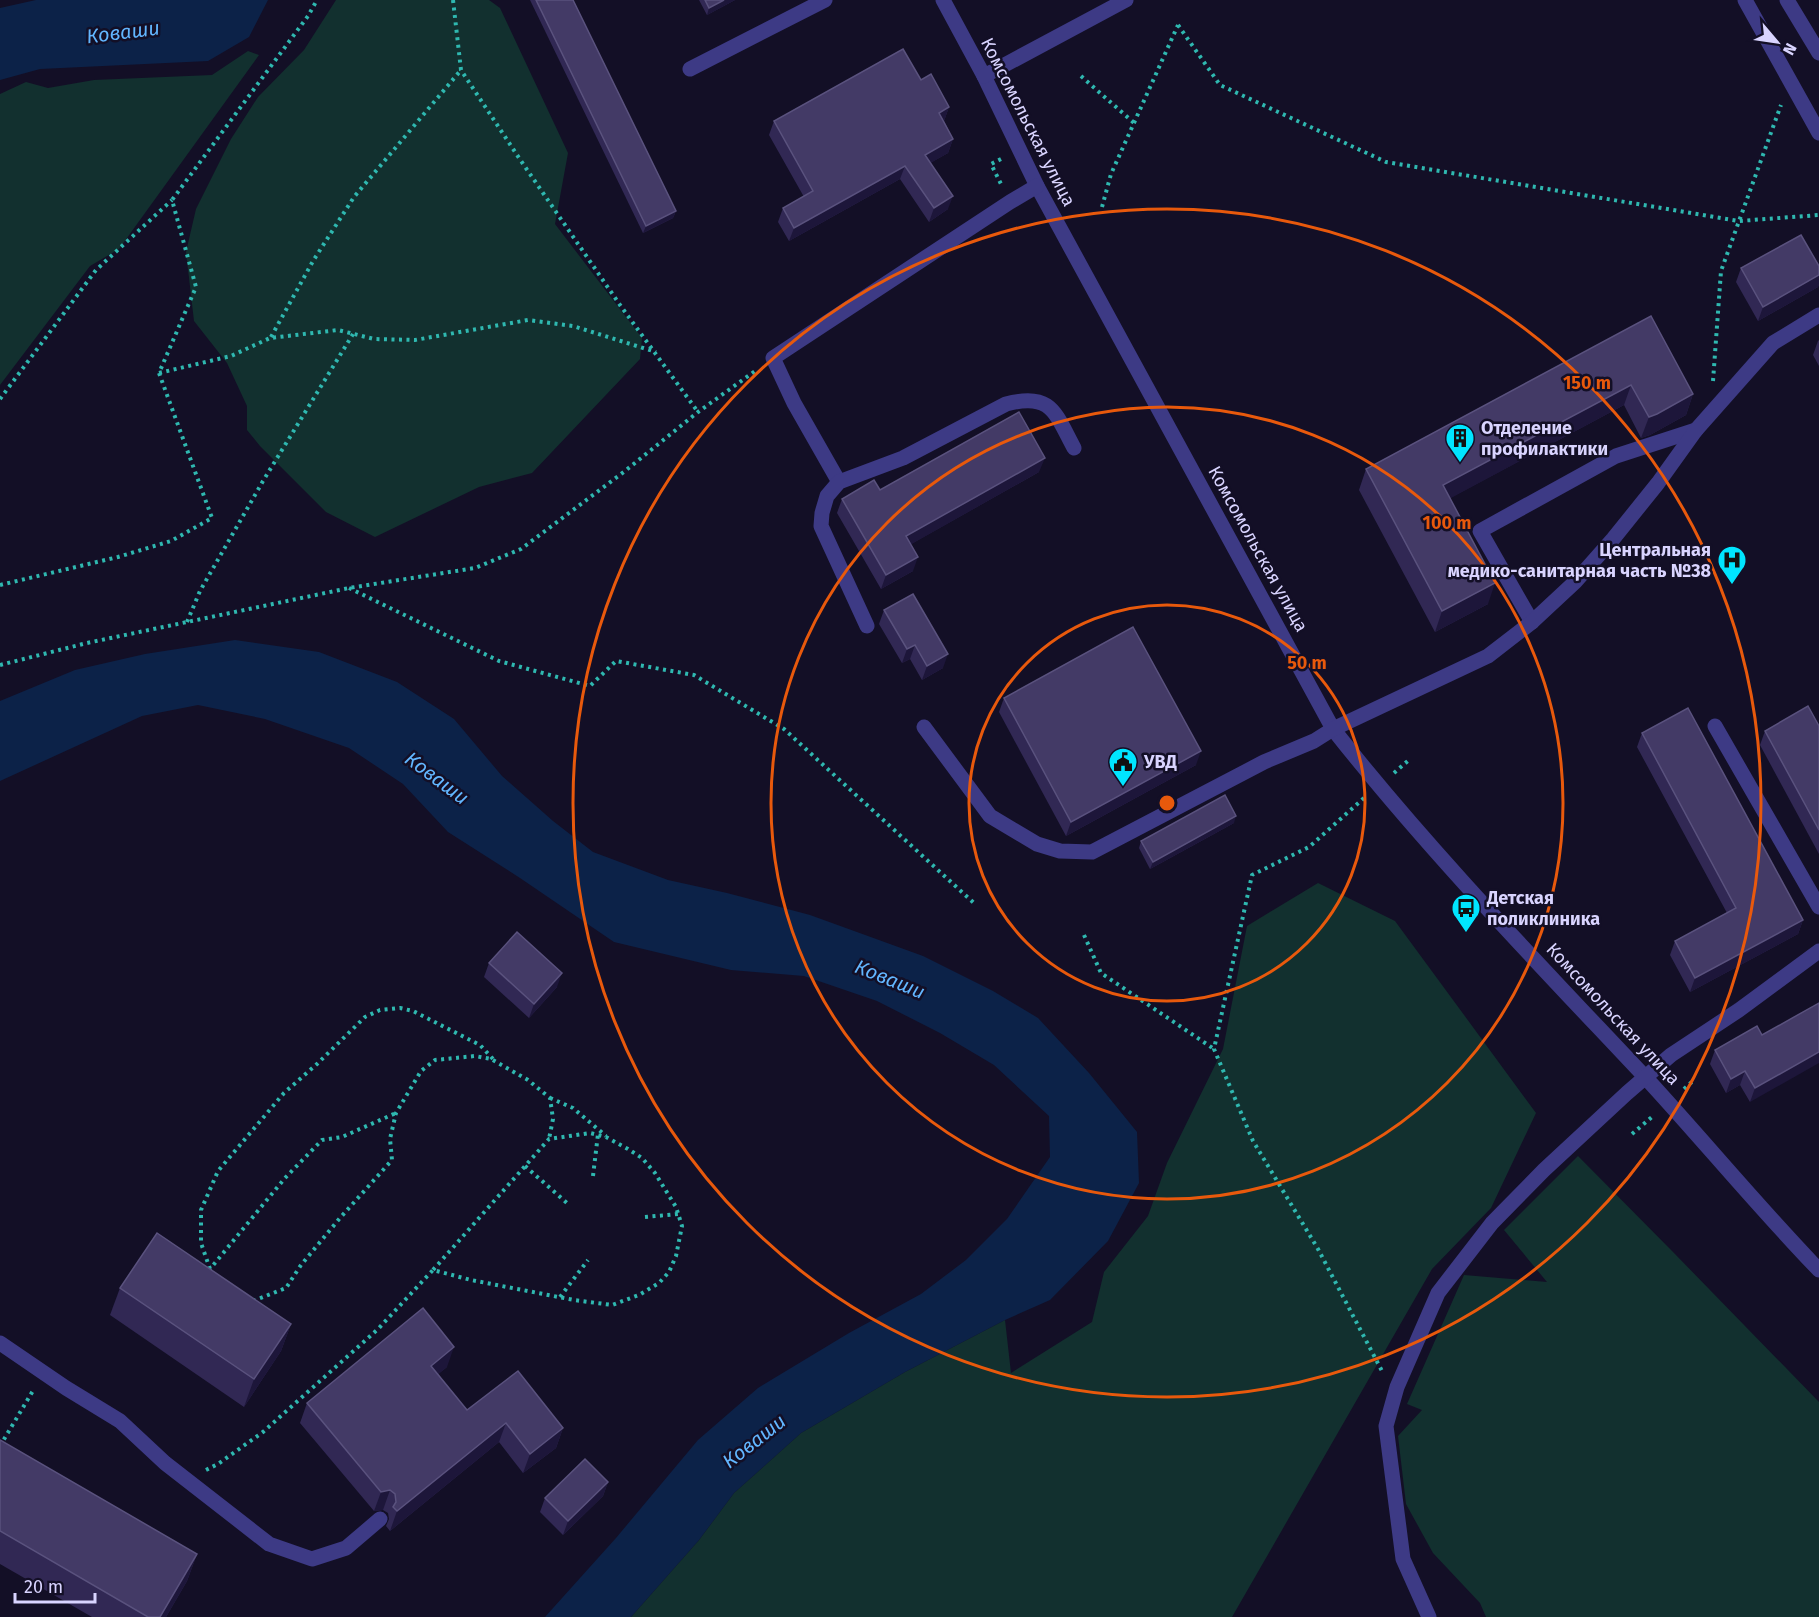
<svg xmlns="http://www.w3.org/2000/svg" width="1819" height="1617" font-family="'Fira Sans',sans-serif">
	<style>
		.green { fill: #12302f }
		.water { fill: #0c2248 }
		.lines { fill: none; stroke-linecap: round; stroke-linejoin: round }
		.path { stroke: #2fb8b0; stroke-width: 4; stroke-dasharray: 3 4.5; stroke-linecap: butt }
		.minor { stroke: #3d3a85; stroke-width: 15 }
		.wall { fill: #312854 }
		.shaded-wall { fill: #1d163a }
		.building { fill: #433a66; stroke: #5a527e; stroke-width: 1.5 }
		.ring { fill: none; stroke: #e8590c; stroke-width: 3 }
		.labels { text-anchor: middle; stroke-width: 5; stroke-linejoin: round; paint-order: stroke }
		.street-label { font-size: 18px; fill: #d9d4ff; stroke: #130f26 }
		.poi-label { font-size: 18px; font-weight: bold; fill: #d9d4ff; stroke: #130f26; text-anchor: start }
		.water-label { font-size: 20px; font-style: italic; fill: #62b6ff; stroke: #130f26 }
		.centre { fill: #e8590c; stroke: #130f26; stroke-width: 3 }
		.ring-label { font-size: 18px; text-anchor: middle; font-weight: bold; fill: #e8590c; stroke: #130f26; stroke-width: 5; stroke-linejoin: round; paint-order: stroke }
	</style>
	<rect width="100%" height="100%" fill="#130f26"/>
	<g class="green">
		<polygon points="336,0 489,0 500,8 568,153 555,224 642,338 640,359 532,473 479,487 375,537 326,512 260,446 247,430 247,406 227,363 194,321 186,252 196,209 231,139 258,97 304,50"/>
		<polygon points="248,51 259,55 119,249 90,266 0,385 0,94 26,82 48,88 94,80 212,75"/>
		<polygon points="1318,883 1395,921 1536,1113 1491,1208 1432,1269 1232,1617 631,1617 699,1540 734,1493 801,1433 905,1372 1005,1320 1011,1373 1092,1322 1104,1272 1148,1216 1167,1163 1223,1049 1247,926"/>
		<polygon points="1578,1156 1674,1253 1819,1402 1819,1617 1486,1617 1480,1603 1433,1553 1406,1504 1398,1436 1422,1410 1407,1404 1464,1275 1547,1282 1504,1230"/>
	</g>
	<g class="water">
		<polygon points="36,0 268,0 249,37 208,61 40,69 0,80 0,8"/>
		<polygon points="235,640 319,652 397,682 454,719 502,776 553,821 593,852 668,880 727,893 810,915 923,956 993,991 1038,1018 1089,1073 1137,1132 1139,1183 1108,1241 1050,1300 1005,1320 905,1372 801,1433 734,1493 699,1540 631,1617 545,1617 616,1538 698,1440 758,1388 849,1333 921,1294 966,1260 1007,1219 1050,1157 1049,1116 994,1065 940,1033 877,1001 804,976 731,970 614,942 520,878 448,832 403,784 349,748 265,719 198,705 142,716 0,781 0,701 75,670 145,654"/>
	</g>
	<g class="lines">
		<g class="path">
			<polyline points="453,0 461,70 519,158 620,305 698,412"/>
			<polyline points="1178,25 1220,85 1386,162 1739,221 1819,215"/>
			<polyline points="1081,76 1134,123"/>
			<polyline points="1001,159 991,164 1001,184"/>
			<polyline points="1102,207 1111,174 1178,25"/>
			<polyline points="271,337 313,261 354,197 461,70"/>
			<polyline points="159,373 231,356 270,338 338,330 374,339 415,340 528,320 573,326 656,352"/>
			<polyline points="1713,381 1721,271 1781,105"/>
			<polyline points="0,399 96,270 172,200"/>
			<polyline points="0,585 118,557 171,541 212,518 159,373 196,287 172,200 308,16 317,0"/>
			<polyline points="349,588 499,661 590,686 616,661 694,675 784,729 975,904"/>
			<polyline points="187,622 200,591 263,481 353,334"/>
			<polyline points="0,665 87,643 349,588 475,568 521,549 625,471 698,412 758,369"/>
			<polyline points="1394,773 1410,759"/>
			<polyline points="1364,798 1309,847 1252,875 1214,1049 1253,1141 1318,1249 1382,1371"/>
			<polyline points="1084,935 1101,973 1214,1049"/>
			<polyline points="1684,1089 1695,1079"/>
			<polyline points="550,1098 573,1108 606,1136"/>
			<polyline points="1632,1134 1653,1116"/>
			<polyline points="525,1166 567,1203"/>
			<polyline points="593,1176 598,1134"/>
			<polyline points="645,1217 678,1214"/>
			<polyline points="210,1269 201,1243 201,1210 218,1171 284,1093 317,1064 365,1017 380,1010 400,1008 413,1011 480,1045 493,1059"/>
			<polyline points="210,1271 210,1269 285,1178 322,1140 342,1137 396,1113"/>
			<polyline points="560,1297 588,1260"/>
			<polyline points="253,1301 286,1288 301,1265 340,1218 392,1160 390,1139 396,1113 421,1071 435,1060 475,1056 491,1059 528,1080 550,1098 553,1119 549,1139"/>
			<polyline points="0,1446 34,1389"/>
			<polyline points="206,1470 218,1464 263,1432 378,1329 433,1270 471,1280 574,1300 612,1305 639,1295 659,1283 669,1272 676,1256 682,1226 676,1207 655,1173 642,1158 628,1149 606,1137 590,1133 549,1139 433,1270"/>
		</g>
		<g class="minor">
			<path d="M943,0l41,76 53,110 296,543c97,123 206,235 313,349 58,63 113,130 173,192"/>
			<polyline points="1745,0 1819,133"/>
			<polyline points="1787,0 1819,53"/>
			<polyline points="690,69 825,0"/>
			<polyline points="984,76 1126,0"/>
			<polyline points="839,482 794,403 773,358 1010,202 1037,186"/>
			<polyline points="1532,622 1480,531 1616,456 1696,430"/>
			<path d="M867,626l-46,-100 1,-13 5,-17 12,-14 64,-24 103,-54c46,-12 49,9 68,44"/>
			<polyline points="1715,726 1819,907"/>
			<polyline points="924,727 990,816 1037,844 1060,851 1092,852 1264,762 1314,741 1333,729 1488,656 1532,622 1575,582 1613,539 1658,483 1696,430 1773,343 1819,315"/>
			<polyline points="0,1343 66,1388 120,1421 165,1463 269,1544 312,1559 346,1548 380,1519"/>
			<polyline points="1429,1617 1403,1559 1386,1426 1397,1387 1438,1293 1492,1223 1544,1170 1627,1093 1671,1055 1739,1010 1819,951"/>
		</g>
	</g>
	<g class="wall">
		<polygon points="530,0 573,0 676,211 673,218 643,233"/>
		<polygon points="699,0 735,0 707,15"/>
		<polygon points="921,80 949,107 944,121 953,139 948,153 930,163 948,209 929,222 900,179 789,241 778,222 783,208 804,197 769,135 774,121"/>
		<polygon points="1819,266 1819,284 1818,287 1758,321 1736,282 1741,268"/>
		<polygon points="1651,316 1693,394 1686,415 1650,435 1641,438 1624,405 1450,498 1488,604 1435,632 1359,490 1366,469"/>
		<polygon points="1819,340 1819,366 1813,355 1818,341"/>
		<polygon points="1039,472 911,544 913,571 881,589 837,513 842,499 880,490"/>
		<polygon points="884,610 943,668 922,680 910,659 902,663 879,624"/>
		<polygon points="1004,698 1196,765 1066,836 999,712"/>
		<polygon points="1819,726 1819,854 1760,745 1765,731"/>
		<polygon points="1642,733 1803,920 1798,934 1690,992 1670,955 1675,941 1727,913 1637,747"/>
		<polygon points="1234,823 1150,869 1139,848 1141,841"/>
		<polygon points="489,963 557,987 529,1018 484,977"/>
		<polygon points="1819,1003 1750,1102 1740,1085 1726,1093 1710,1064 1715,1050 1762,1035"/>
		<polygon points="120,1288 291,1324 281,1351 244,1407 110,1315"/>
		<polygon points="447,1367 438,1374 467,1410 563,1428 556,1448 523,1473 499,1442 390,1531 386,1526 389,1519 388,1513 383,1510 374,1511 300,1423 307,1403"/>
		<polygon points="0,1440 197,1554 187,1581 166,1617 92,1617 0,1564"/>
		<polygon points="608,1482 603,1496 563,1535 540,1512 545,1498"/>
	</g>
	<g class="shaded-wall">
		<polygon points="724,0 735,0 707,15 709,8"/>
		<polygon points="949,107 944,121 934,127 939,113"/>
		<polygon points="953,139 948,153 920,169 925,155"/>
		<polygon points="905,166 900,179 789,241 794,228"/>
		<polygon points="953,196 948,209 929,222 934,208"/>
		<polygon points="676,211 673,218 643,233 646,226"/>
		<polygon points="1819,275 1819,284 1818,287 1758,321 1763,307"/>
		<polygon points="1631,385 1624,405 1436,506 1443,485"/>
		<polygon points="1693,394 1686,415 1650,435 1641,438 1649,417"/>
		<polygon points="1045,458 1039,472 901,550 906,536"/>
		<polygon points="918,557 913,571 881,589 886,575"/>
		<polygon points="1495,583 1488,604 1435,632 1442,611"/>
		<polygon points="915,645 910,659 902,663 907,649"/>
		<polygon points="948,654 943,668 922,680 927,666"/>
		<polygon points="1201,751 1196,765 1066,836 1071,822"/>
		<polygon points="1236,816 1234,823 1150,869 1153,862"/>
		<polygon points="1803,920 1798,934 1690,992 1695,978"/>
		<polygon points="562,973 557,987 529,1018 534,1004"/>
		<polygon points="1819,1052 1819,1063 1750,1102 1755,1088"/>
		<polygon points="1745,1071 1740,1085 1726,1093 1731,1079"/>
		<polygon points="291,1324 281,1351 244,1407 254,1379"/>
		<polygon points="454,1347 447,1367 424,1386 431,1366"/>
		<polygon points="506,1423 499,1442 390,1531 397,1511"/>
		<polygon points="563,1428 556,1448 523,1473 530,1454"/>
		<polygon points="608,1482 603,1496 563,1535 568,1521"/>
		<polygon points="390,1490 383,1510 374,1511 381,1492"/>
		<polygon points="197,1554 187,1581 166,1617 160,1617"/>
	</g>
	<g class="building">
		<polygon points="536,0 573,0 676,211 646,226"/>
		<polygon points="705,0 724,0 709,8"/>
		<polygon points="903,49 921,80 931,74 949,107 939,113 953,139 925,155 953,196 934,208 905,166 794,228 783,208 813,191 774,121"/>
		<polygon points="1801,235 1819,266 1819,275 1763,307 1741,268"/>
		<polygon points="1651,316 1693,394 1657,414 1649,417 1631,385 1443,485 1495,583 1442,611 1366,469"/>
		<polygon points="1019,412 1045,458 906,536 918,557 886,575 842,499 874,480 880,490"/>
		<polygon points="913,594 948,654 927,666 915,645 907,649 884,610"/>
		<polygon points="1133,627 1201,751 1071,822 1004,698"/>
		<polygon points="1808,706 1819,726 1819,830 1765,731"/>
		<polygon points="1688,708 1803,920 1695,978 1675,941 1736,908 1642,733"/>
		<polygon points="1225,795 1236,816 1153,862 1141,841"/>
		<polygon points="517,932 562,973 534,1004 489,963"/>
		<polygon points="1819,1003 1819,1052 1755,1088 1745,1071 1731,1079 1715,1050 1757,1026 1762,1035"/>
		<polygon points="157,1233 291,1324 254,1379 120,1288"/>
		<polygon points="423,1308 454,1347 431,1366 467,1410 518,1371 563,1428 530,1454 506,1423 397,1511 393,1507 396,1502 395,1494 390,1490 381,1492 307,1403"/>
		<polygon points="0,1440 197,1554 160,1617 148,1617 0,1531"/>
		<polygon points="585,1459 608,1482 568,1521 545,1498"/>
	</g>
	<g class="ring">
		<circle cx="1167" cy="803" r="198"/>
		<circle cx="1167" cy="803" r="396"/>
		<circle cx="1167" cy="803" r="594"/>
	</g>
	<defs>
		<g id="building-pin" transform="scale(1.5)"><path d="M0 17L-7.5 6A9.5 9.5 0 1 1 7.5 6Z" fill="#00e5ff" stroke="#130f26"/><path d="M-4-6H4V6H1V3H-1V6H-4ZM-2.5-4.3h1.7v1.8h-1.7ZM.8-4.3h1.7v1.8H.8ZM-2.5-1h1.7V.8h-1.7ZM.8-1h1.7V.8H.8Z" fill="#111"/></g>
		<g id="hospital-pin" transform="scale(1.5)"><path d="M0 17L-7.5 6A9.5 9.5 0 1 1 7.5 6Z" fill="#00e5ff" stroke="#130f26"/><path d="M-5-5h3v3.5h4V-5h3V5h-3V1.5h-4V5h-3Z" fill="#111"/></g>
		<g id="civic-pin" transform="scale(1.5)"><path d="M0 17L-7.5 6A9.5 9.5 0 1 1 7.5 6Z" fill="#00e5ff" stroke="#130f26"/><path d="M-.6-6.5H3V-4.5H.6V-3L4-1V1h2V6H-6V1h2V-1L-.6-3ZM-1.2 2.5V6h2.4V2.5Z" fill="#111"/></g>
		<g id="bus-pin" transform="scale(1.5)"><path d="M0 17L-7.5 6A9.5 9.5 0 1 1 7.5 6Z" fill="#00e5ff" stroke="#130f26"/><path d="M-5-6H5V4H4V6H2V4H-2V6H-4V4H-5ZM-3.5-4V0h7V-4ZM-3.5 1.2v1.5H-2V1.2ZM2 1.2v1.5H3.5V1.2Z" fill="#111"/></g>
	</defs>
	<g fill-rule="evenodd">
		<use href="#building-pin" x="1460" y="438"/>
		<use href="#hospital-pin" x="1732" y="560"/>
		<use href="#civic-pin" x="1123" y="762"/>
		<use href="#bus-pin" x="1466" y="908"/>
	</g>
	<g class="labels">
		<g class="street-label">
			<text transform="translate(1028 122) rotate(63)" y="6">Комсомольская улица</text>
			<text transform="translate(1258 549) rotate(61)" y="6">Комсомольская улица</text>
			<text transform="translate(1613 1014) rotate(47)" y="6">Комсомольская улица</text>
		</g>
		<g class="poi-label">
			<text x="1481" y="434">Отделение<tspan x="1481" dy="21">профилактики</tspan></text>
			<text x="1711" y="556" text-anchor="end">Центральная<tspan x="1711" dy="21">медико-санитарная часть №38</tspan></text>
			<text x="1144" y="768">УВД</text>
			<text x="1487" y="904">Детская<tspan x="1487" dy="21">поликлиника</tspan></text>
		</g>
		<g class="water-label">
			<text transform="translate(123 32) rotate(-7)" y="7">Коваши</text>
			<text transform="translate(437 778) rotate(37)" y="7">Коваши</text>
			<text transform="translate(890 979) rotate(22)" y="7">Коваши</text>
			<text transform="translate(754 1441) rotate(-38)" y="7">Коваши</text>
		</g>
	</g>
	<circle cx="1167" cy="803" r="9" class="centre"/>
	<g class="ring-label">
		<text x="1587" y="389">150 m</text>
		<text x="1447" y="529">100 m</text>
		<text x="1307" y="669">50 m</text>
	</g>
	<g transform="translate(1777 42) rotate(119)" stroke="#130f26" stroke-width="4.5" paint-order="stroke">
	<path d="M0-4.5L10 22L0 15L-10 22Z" fill="#d9d4ff"/>
	<text y="-9" font-size="16" font-weight="bold" text-anchor="middle" fill="#d9d4ff">N</text>
	</g>
	<path d="M15 1593v9h80v-9" fill="none" stroke="#d9d4ff" stroke-width="3"/>
	<text x="24" y="1593" font-size="18" fill="#d9d4ff" stroke="#130f26" stroke-width="4.5" paint-order="stroke">20 m</text>
</svg>
